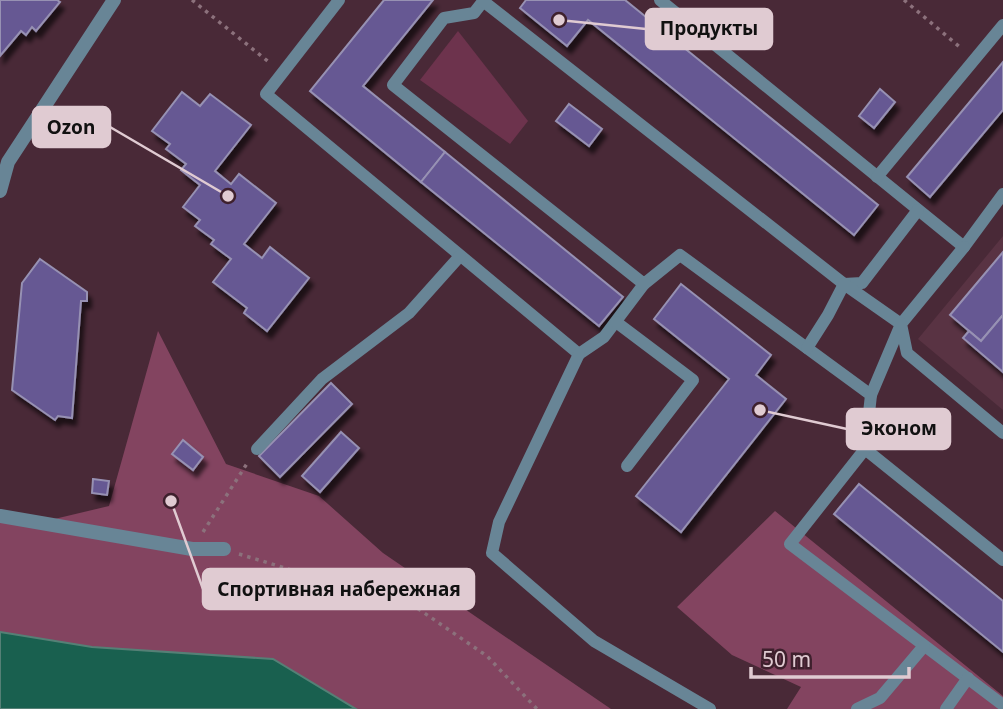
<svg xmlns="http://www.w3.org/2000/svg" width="1003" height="709" font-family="'Noto Sans',sans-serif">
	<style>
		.built { fill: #593343 }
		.green { fill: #6d334d }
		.forest { fill: #834460 }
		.water { fill: #19604f; stroke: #558076; stroke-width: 2 }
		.building { fill: #665893; stroke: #9791b3; stroke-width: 2; filter: url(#shadow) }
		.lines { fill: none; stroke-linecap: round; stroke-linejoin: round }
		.path { stroke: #8c717c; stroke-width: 3.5; stroke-dasharray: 3.5 5; stroke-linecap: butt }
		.service { stroke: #688596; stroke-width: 12 }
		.minor { stroke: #688596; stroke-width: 14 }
		.leader { fill: none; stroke: #e0cbd2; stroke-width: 2.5 }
		.callout-dot { fill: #e0cbd2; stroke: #3e202d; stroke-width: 2.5 }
		.callout { fill: #e0cbd2; stroke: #e0cbd2; stroke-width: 2.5 }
		.callout-label { font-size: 19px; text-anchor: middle; font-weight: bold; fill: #111 }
	</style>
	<defs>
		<filter id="shadow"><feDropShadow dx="4" dy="7" stdDeviation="2" flood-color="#0009"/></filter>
	</defs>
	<rect width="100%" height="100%" fill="#492937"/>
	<polygon class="built" points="1003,236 1003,410 918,339"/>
	<polygon class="green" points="458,31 528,121 510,144 420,80"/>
	<g class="forest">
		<polygon points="158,331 226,464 319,496 383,553 611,709 356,709 92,647 0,632 0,517 46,521 109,506"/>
		<polygon points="775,511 1003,696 1003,709 787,709 801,687 732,655 677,607"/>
	</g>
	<polygon class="water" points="0,632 92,647 273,659 356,709 0,709"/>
	<g class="building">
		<polygon points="0,0 57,0 60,2 36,31 32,27 26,35 21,31 0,56"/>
		<polygon points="384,0 433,0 363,86 445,152 421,182 310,91"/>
		<polygon points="526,0 625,0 878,205 854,235 588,20 567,46 520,8"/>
		<polygon points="1003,62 1003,110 930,197 907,177"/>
		<polygon points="880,89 895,102 874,128 859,116"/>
		<polygon points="182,92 200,106 210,94 251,125 215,171 231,184 239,174 276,203 244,244 262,258 270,247 309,278 267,331 244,313 247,308 213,282 231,259 211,244 214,240 195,226 200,220 183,207 200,185 181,170 186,164 166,149 170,144 152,131"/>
		<polygon points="569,104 602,129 589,146 556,121"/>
		<polygon points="445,152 623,297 599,326 421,182"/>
		<polygon points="1003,252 1003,315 981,341 950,315"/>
		<polygon points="40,259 87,292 87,301 81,301 72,418 58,416 55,420 12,390 22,283"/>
		<polygon points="681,284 771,355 756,375 786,399 681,532 636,496 729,379 654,319"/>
		<polygon points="1003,315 1003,372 963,338 969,331 981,341"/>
		<polygon points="331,383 352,404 280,477 259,456"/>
		<polygon points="341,432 359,448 320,492 302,476"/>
		<polygon points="183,440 203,457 193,470 172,454"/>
		<polygon points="93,479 109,481 107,495 92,493"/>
		<polygon points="859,484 1003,601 1003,652 834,514"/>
	</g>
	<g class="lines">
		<g class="path">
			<polyline points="192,0 270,63"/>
			<polyline points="904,0 961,48"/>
			<polyline points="203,532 248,462"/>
			<polyline points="239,554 417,608 487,656 537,709"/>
		</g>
		<g class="service">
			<polyline points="339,0 266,94 579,354 604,337 644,284"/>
			<polyline points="484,0 474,13 444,18 393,85 644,284 680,255 871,395 865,449 1003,560"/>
			<polyline points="660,0 964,247 1003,194"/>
			<polyline points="483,1 844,284 862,283 918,210"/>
			<polyline points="877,177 1003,25"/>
			<polyline points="964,247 901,324 907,353 1003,433"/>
			<polyline points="616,322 693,380 627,466"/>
			<polyline points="807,348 828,315 844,284 901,324 871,395"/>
			<polyline points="579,354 499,522 492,553 594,641 710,709"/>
			<polyline points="257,449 322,379 409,313 460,256"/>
			<polyline points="865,449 790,544 1003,705"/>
			<polyline points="857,709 880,698 924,646"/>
			<polyline points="946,709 968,678"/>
		</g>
		<g class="minor">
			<polyline points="0,191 8,162 114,0"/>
			<polyline points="0,516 192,549 224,549"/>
		</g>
	</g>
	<path class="leader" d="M559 20L646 29M228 196L110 127M760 410L847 429M171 501L203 589"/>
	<g class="callout-dot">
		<circle cx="559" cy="20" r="7"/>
		<circle cx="228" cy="196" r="7"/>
		<circle cx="760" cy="410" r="7"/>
		<circle cx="171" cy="501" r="7"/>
	</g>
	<g class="callout">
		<rect x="646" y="9" width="126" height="40" rx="7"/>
		<rect x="33" y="107" width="77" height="40" rx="7"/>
		<rect x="847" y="409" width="103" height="40" rx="7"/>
		<rect x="203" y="569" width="271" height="40" rx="7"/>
	</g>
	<g class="callout-label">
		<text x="709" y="35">Продукты</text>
		<text x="71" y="134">Ozon</text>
		<text x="899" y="435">Эконом</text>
		<text x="339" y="596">Спортивная набережная</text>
	</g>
	<path d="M751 667v10h158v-10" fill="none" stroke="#e0cbd2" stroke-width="3.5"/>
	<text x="762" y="667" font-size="21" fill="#e0cbd2" stroke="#3e202d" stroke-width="5" paint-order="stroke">50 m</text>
</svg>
